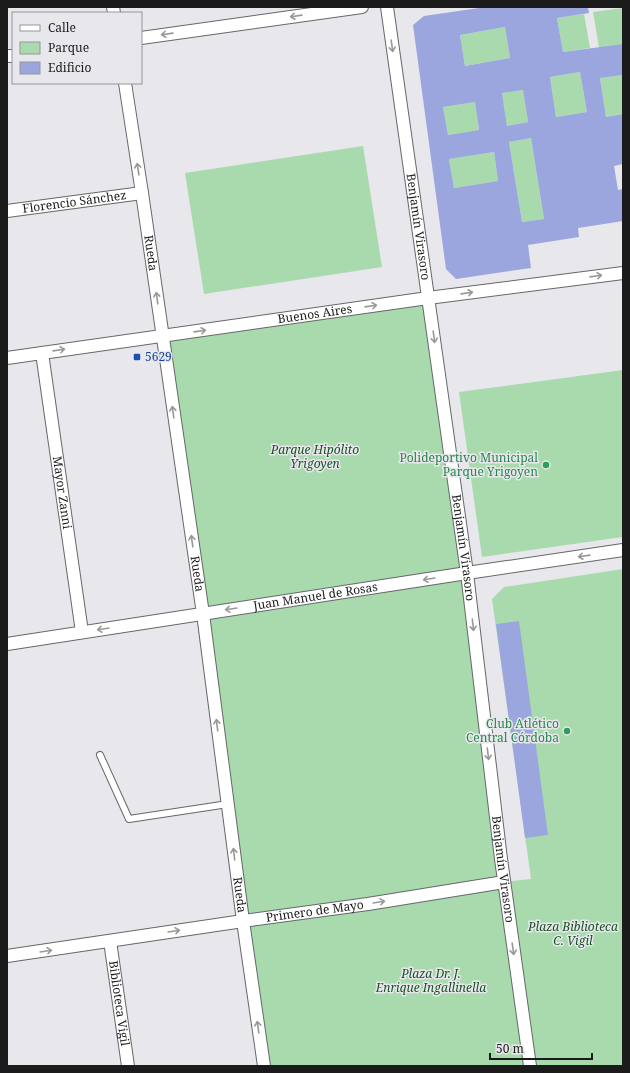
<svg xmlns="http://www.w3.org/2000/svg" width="630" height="1073" font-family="'Noto Serif',serif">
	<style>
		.green { fill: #a8daae }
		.building { fill: #9ba6df; fill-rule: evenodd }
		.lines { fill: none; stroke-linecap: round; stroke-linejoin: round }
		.lane-casing { stroke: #66676a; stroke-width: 8 }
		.street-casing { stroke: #66676a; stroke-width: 14 }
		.lane { stroke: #fff; stroke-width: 6 }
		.street { stroke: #fff; stroke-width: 12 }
		.oneway { stroke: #989899 }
		.transit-dot { fill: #1a4fb4; stroke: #e8e8ec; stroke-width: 1.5 }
		.leisure-dot { fill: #2e9e5b; stroke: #e8e8ec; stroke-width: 1.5 }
		.labels { text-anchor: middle; stroke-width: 3; stroke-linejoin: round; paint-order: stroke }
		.street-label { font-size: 12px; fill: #1b1b1c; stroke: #e8e8ec }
		.transit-label { font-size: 12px; fill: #164399; stroke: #e8e8ec; text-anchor: start }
		.park-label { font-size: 12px; font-style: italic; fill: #184f25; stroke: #e8e8ec }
		.leisure-label { font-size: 12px; fill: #27864d; stroke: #e8e8ec; text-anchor: end }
	</style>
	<rect width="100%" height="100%" fill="#e8e8ec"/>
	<g class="green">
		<polygon points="623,8 623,44 599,48 593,12"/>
		<polygon points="584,14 590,48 563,52 557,18"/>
		<polygon points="505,27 510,58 465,66 460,35"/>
		<polygon points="580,72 587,112 556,117 550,77"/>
		<polygon points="623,75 623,114 606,117 600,78"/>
		<polygon points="523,90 528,122 507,126 502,93"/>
		<polygon points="475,102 479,130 448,135 443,107"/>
		<polygon points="531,138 544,219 522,222 509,142"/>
		<polygon points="363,146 382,267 204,294 185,173"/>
		<polygon points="494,152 498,181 454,188 449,159"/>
		<polygon points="428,298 504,882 531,879 492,599 504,587 623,569 623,1066 264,1066 162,336"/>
		<polygon points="623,370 623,537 482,557 459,392"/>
	</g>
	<g class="building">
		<path d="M486,7h102l1,6 -32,5 6,34 60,-8v31l-23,3 6,39 17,-3v50l-9,2 4,24 5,-1v32l-45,7 1,9 -51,8 3,23 -75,11 -10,-10 -33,-244 11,-9zM505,27l5,31 -45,8 -5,-31zM580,72l7,40 -31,5 -6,-40zM523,90l5,32 -21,4 -5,-33zM475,102l4,28 -31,5 -5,-28zM531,138l13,81 -22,3 -13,-80zM494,152l4,29 -44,7 -5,-29z"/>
		<polygon points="519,621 548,835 525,838 496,624"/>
	</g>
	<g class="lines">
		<g class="lane-casing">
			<polyline id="lane" points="100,755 129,819 228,804"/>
		</g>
		<g class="street-casing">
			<g id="street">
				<polyline points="113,7 114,13"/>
				<path id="s1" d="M387,7l80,566 34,286 29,207"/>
				<polyline points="141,38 362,7"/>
				<polyline points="7,56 13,56"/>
				<path id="s2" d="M125,83l17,110 61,421 40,307 21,145"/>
				<path id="s3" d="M7,211l135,-18"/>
				<path id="s4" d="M42,353l40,279"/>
				<path id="s5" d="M7,358l421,-60 195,-25"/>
				<path id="s6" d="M7,644l460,-71 156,-23"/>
				<path id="s7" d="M110,941l18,125"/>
				<path id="s8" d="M7,956l236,-35 125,-17 136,-22"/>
			</g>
		</g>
		<use href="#lane" class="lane"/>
		<use href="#street" class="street"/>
	</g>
	<defs><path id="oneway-shaft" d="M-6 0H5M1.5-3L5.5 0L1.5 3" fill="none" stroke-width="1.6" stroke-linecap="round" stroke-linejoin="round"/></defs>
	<g class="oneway">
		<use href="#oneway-shaft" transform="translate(296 16) rotate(172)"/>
		<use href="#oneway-shaft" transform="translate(167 34) rotate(172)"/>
		<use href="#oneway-shaft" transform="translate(392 46) rotate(82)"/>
		<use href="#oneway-shaft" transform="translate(138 169) rotate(-99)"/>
		<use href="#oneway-shaft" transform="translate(596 276) rotate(-8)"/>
		<use href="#oneway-shaft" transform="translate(467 293) rotate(-8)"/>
		<use href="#oneway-shaft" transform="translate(157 298) rotate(-98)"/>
		<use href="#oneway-shaft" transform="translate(371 306) rotate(-8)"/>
		<use href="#oneway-shaft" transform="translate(200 331) rotate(-8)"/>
		<use href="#oneway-shaft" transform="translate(434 337) rotate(82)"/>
		<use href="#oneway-shaft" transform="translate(59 350) rotate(-8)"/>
		<use href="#oneway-shaft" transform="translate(173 412) rotate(-98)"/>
		<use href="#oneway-shaft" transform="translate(192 541) rotate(-98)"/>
		<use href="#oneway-shaft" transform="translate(584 556) rotate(172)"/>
		<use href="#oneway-shaft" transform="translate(429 579) rotate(171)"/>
		<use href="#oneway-shaft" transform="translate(231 609) rotate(171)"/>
		<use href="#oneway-shaft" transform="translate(473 625) rotate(83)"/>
		<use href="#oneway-shaft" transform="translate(103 629) rotate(171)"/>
		<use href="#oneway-shaft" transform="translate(217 725) rotate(-97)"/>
		<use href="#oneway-shaft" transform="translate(488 754) rotate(83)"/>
		<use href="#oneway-shaft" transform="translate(234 854) rotate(-97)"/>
		<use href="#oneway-shaft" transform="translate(379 902) rotate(-9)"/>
		<use href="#oneway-shaft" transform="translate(174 931) rotate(-9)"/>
		<use href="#oneway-shaft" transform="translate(513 949) rotate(82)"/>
		<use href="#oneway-shaft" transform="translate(46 951) rotate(-9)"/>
		<use href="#oneway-shaft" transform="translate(258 1027) rotate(-98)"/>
	</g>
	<rect class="transit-dot" x="133" y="353" width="8" height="8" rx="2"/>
	<g class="leisure-dot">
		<circle cx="546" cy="465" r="4"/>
		<circle cx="567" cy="731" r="4"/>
	</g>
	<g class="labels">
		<g class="street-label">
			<text dy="4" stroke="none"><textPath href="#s3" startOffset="68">Florencio Sánchez</textPath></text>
			<text dy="4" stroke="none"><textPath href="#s1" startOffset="222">Benjamín Virasoro</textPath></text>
			<text dy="4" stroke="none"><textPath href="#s2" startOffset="172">Rueda</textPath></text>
			<text dy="4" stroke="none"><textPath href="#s5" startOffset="311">Buenos Aires</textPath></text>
			<text dy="4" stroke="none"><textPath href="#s4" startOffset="141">Mayor Zanni</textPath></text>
			<text dy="4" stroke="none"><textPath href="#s1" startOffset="546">Benjamín Virasoro</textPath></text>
			<text dy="4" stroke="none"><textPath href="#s2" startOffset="496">Rueda</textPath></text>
			<text dy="4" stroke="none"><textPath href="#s6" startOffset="312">Juan Manuel de Rosas</textPath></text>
			<text dy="4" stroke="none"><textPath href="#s1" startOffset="870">Benjamín Virasoro</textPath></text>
			<text dy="4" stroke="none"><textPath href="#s2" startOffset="820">Rueda</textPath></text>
			<text dy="4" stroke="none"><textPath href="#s8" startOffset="311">Primero de Mayo</textPath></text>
			<text dy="4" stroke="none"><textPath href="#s7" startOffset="63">Biblioteca Vigil</textPath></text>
		</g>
		<g class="transit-label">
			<text x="145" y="361">5629</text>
		</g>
		<g class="park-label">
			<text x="315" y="454">Parque Hipólito<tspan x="315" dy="14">Yrigoyen</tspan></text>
			<text x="573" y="931">Plaza Biblioteca<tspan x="573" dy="14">C. Vigil</tspan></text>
			<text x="431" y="978">Plaza Dr. J.<tspan x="431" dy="14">Enrique Ingallinella</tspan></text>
		</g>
		<g class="leisure-label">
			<text x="538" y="462">Polideportivo Municipal<tspan x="538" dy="14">Parque Yrigoyen</tspan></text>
			<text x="559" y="728">Club Atlético<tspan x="559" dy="14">Central Córdoba</tspan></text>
		</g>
	</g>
	<rect width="630" height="1073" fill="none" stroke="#1b1b1c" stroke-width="16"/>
	<rect x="12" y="12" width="130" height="72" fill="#e8e8ec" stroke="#969699"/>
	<rect x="20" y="25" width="20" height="6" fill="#ffffff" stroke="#969699"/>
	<text x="48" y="32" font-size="12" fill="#1b1b1c">Calle</text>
	<rect x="20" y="42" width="20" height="12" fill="#a8daae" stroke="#969699"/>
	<text x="48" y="52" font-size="12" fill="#1b1b1c">Parque</text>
	<rect x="20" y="62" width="20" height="12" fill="#9ba6df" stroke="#969699"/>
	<text x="48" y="72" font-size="12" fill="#1b1b1c">Edificio</text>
	<path d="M490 1053v6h102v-6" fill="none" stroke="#1b1b1c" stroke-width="2"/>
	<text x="496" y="1053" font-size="12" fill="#1b1b1c" stroke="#e8e8ec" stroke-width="3" paint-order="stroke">50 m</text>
</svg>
